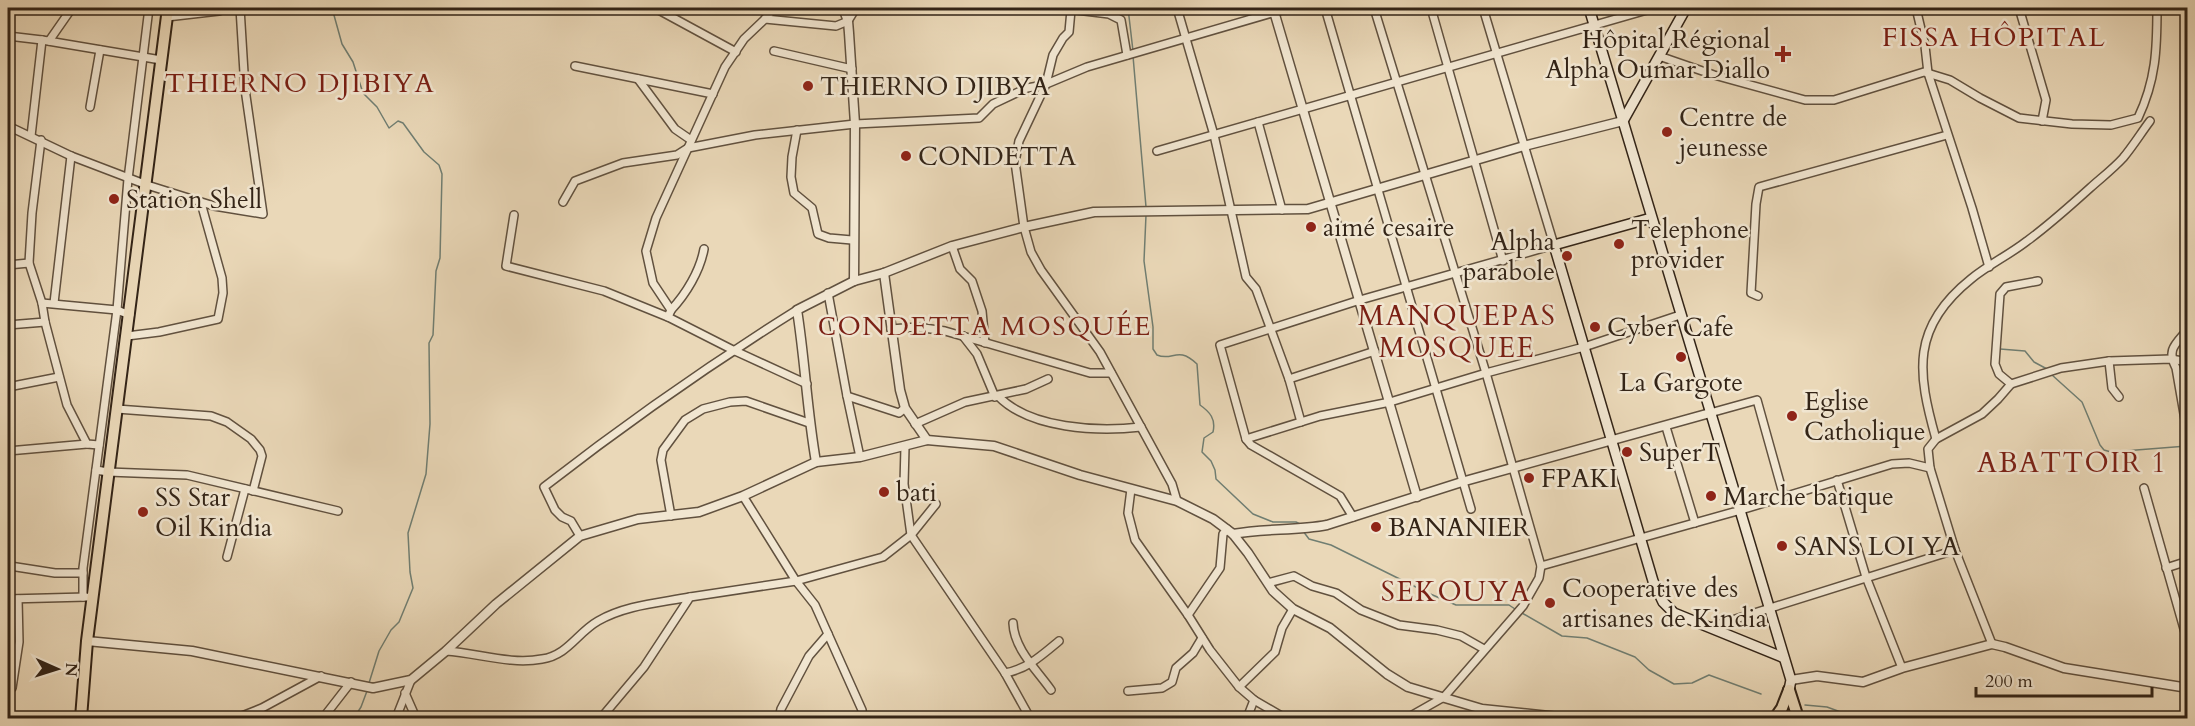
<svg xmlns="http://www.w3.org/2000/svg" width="2195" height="726" font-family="Cardo,serif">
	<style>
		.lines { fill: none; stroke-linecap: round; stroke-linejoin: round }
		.stream { stroke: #707e72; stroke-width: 1.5 }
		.minor-casing { stroke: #61513f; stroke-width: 10 }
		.tertiary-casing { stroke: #61513f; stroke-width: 11 }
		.secondary-casing { stroke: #332417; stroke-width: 12 }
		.primary-casing { stroke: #332417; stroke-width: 14 }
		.trunk-casing { stroke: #332417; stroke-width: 14 }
		.minor { stroke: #f1e6d1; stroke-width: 7 }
		.tertiary { stroke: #f1e6d1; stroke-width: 8 }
		.secondary { stroke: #f1e6d1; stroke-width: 9 }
		.primary { stroke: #ead8b8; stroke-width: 10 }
		.trunk { stroke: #ead8b8; stroke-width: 10 }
		.poi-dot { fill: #8f2418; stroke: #f1e6d1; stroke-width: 2 }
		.labels { text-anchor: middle; stroke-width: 5; stroke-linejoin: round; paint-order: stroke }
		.poi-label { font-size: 26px; fill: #332417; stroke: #f1e6d1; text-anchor: start }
		.neighbourhood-label { font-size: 27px; letter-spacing: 1.5px; fill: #7a1f14; stroke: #f1e6d1 }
		.quarter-label { font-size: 28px; letter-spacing: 1.5px; fill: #7a1f14; stroke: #f1e6d1 }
	</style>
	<rect width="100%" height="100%" fill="#ead8b8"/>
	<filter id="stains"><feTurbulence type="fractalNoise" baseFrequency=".00333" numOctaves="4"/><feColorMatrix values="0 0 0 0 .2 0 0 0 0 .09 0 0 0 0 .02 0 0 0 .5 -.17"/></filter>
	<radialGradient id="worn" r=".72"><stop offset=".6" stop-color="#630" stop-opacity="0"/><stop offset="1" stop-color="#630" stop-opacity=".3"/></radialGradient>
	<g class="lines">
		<g class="stream">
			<polyline points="332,8 342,44 353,62 363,93 377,107 389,128 398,121 403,123 424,152 439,165 442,174 440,258 436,271 433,335 429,343 430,424 426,474 408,533 410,572 413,588 399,622 391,630 379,651 369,683"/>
			<polyline points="1128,8 1133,51"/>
			<polyline points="1133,56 1146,207"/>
			<path d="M1146,215l-2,46 9,66v22l4,6c16,7 20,-10 40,9l3,41c10,7 16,14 13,27l-9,6 -2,14 9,9 4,9 1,9 37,35 20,8h23l4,2"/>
			<polyline points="2000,349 2025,351 2034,362 2047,369"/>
			<polyline points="2052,375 2082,402 2100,445 2104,450 2111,452 2187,446"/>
			<polyline points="1303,531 1309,539 1331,545 1428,593 1456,605 1509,605 1515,609"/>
			<polyline points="1522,613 1562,636 1587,638 1635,657 1649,670 1674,684 1692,683 1709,675 1761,694"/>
			<polyline points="1805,705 1827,707 1857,718"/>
			<polyline points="354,718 361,707 367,691"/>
		</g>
		<g class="minor-casing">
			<g id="minor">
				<polyline points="655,8 736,52"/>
				<polyline points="1060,8 1109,14 1121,20 1127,55"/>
				<polyline points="1177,8 1214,135 1246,277 1256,289 1289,379 1375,351"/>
				<polyline points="1325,8 1471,509"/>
				<polyline points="1374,8 1486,373 1541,566 1539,578 1523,606 1444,697 1407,718"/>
				<polyline points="1431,8 1503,261"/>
				<polyline points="1916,8 1925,46 1928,73 1972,208 1989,267"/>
				<polyline points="2019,8 2046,100 2042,121"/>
				<polyline points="1071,10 1069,32 1063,38 1053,55 1046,84 1019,141 1015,162 1024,227 1031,252 1041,270 1100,352 1172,484 1177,501"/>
				<polyline points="167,17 219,11 227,8"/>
				<polyline points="765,19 774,8"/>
				<polyline points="8,36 42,40 161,60"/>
				<polyline points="49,41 72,8"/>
				<polyline points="774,51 852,69"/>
				<path d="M1659,56l55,19 91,25h29l90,-28 26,8 30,18 39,20 53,6 39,1 27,-7c18,-38 19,-69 19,-110"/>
				<polyline points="575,66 713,94"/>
				<polyline points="638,79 675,129 691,140"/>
				<polyline points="90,107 100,50"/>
				<polyline points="1258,122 1282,210"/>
				<polyline points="8,126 71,156 147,185 214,206 263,214 245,89 240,8"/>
				<polyline points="797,130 792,157 791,177 794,193 812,208 818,234 829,238 852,240"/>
				<polyline points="31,136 42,40"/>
				<polyline points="41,140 32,213 29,263 42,303 45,322 67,405 87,444 99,445"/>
				<polyline points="1157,151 1654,8"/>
				<polyline points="563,202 575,181 623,163 677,155 688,148 755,135 855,124 979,118 993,104 1027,88 1044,85 1087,67 1289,8"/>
				<polyline points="514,215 506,266 604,291 668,317 733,350 807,384"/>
				<polyline points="952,246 960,269 972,281 982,311 985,343"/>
				<polyline points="8,265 29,263"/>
				<polyline points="828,293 847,396 899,413 905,408"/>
				<polyline points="1758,296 1751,293 1756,204 1759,187 1947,135"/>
				<polyline points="42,303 117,310 130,315"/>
				<polyline points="54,303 71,156"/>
				<path d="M671,310c15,-16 29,-39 33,-61"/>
				<polyline points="668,317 671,310 653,283 646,251 656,218 725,67 744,39 765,19 836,26 848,21 856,8"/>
				<polyline points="8,325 45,322"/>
				<polyline points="891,329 917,327 945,331 1090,373 1111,373"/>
				<path d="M2188,329c-12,15 -22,20 -12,39l12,69"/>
				<polyline points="127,336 159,332 218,319 223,293 222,278 201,203"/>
				<polyline points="963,336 977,354 995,397"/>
				<polyline points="2109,361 2112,388 2119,397"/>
				<polyline points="1289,379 1301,422"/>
				<polyline points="2011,384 1999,374 1995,364 2000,294 2006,287 2038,281"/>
				<polyline points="8,387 59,377"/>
				<polyline points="847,396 860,457"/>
				<path d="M998,396c32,33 100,36 143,31"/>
				<polyline points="117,409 211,416 227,422 251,439 260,450 262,456 253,491"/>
				<polyline points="1710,413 1757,400 1784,497"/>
				<polyline points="915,424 965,402 1026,389 1048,379"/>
				<polyline points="1666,427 1695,523"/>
				<polyline points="1246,439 1320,416 1390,402 1486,373 1584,347 1680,315"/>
				<path d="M1936,439c-19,-67 -25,-112 35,-160 17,-14 38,-24 56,-38 22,-16 42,-34 63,-53 11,-10 23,-19 33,-30 10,-12 18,-25 27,-37"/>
				<polyline points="905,447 904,484 911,535 1005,673 1030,718"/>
				<polyline points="8,451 87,444"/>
				<polyline points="96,470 108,472 187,475 338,511"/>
				<polyline points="1837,480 1866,577 1902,668"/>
				<polyline points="2144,488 2188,643"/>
				<polyline points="1131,489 1128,513 1135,540 1188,615 1210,650 1239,687 1254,700 1285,718"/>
				<polyline points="743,496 796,581 815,605 828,634 809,656 781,709 779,718"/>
				<polyline points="671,516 661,460 663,450 685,420 703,409 730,402 746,401 809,423"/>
				<polyline points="1353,517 1340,496 1251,445 1246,439 1220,345 1360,300 1554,245 1483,8"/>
				<path d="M580,536l-9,-15 -9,-4 -7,-7 -11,-23c81,-63 165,-122 253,-177"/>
				<polyline points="227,557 245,489"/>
				<polyline points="10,566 55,573 83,573"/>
				<polyline points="1541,566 1741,510 1892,464 1909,463 1930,468"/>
				<polyline points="2166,568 2188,561"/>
				<polyline points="1268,583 1294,576 1312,586 1336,593 1361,610 1399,625 1437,630 1461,636 1484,649"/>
				<polyline points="83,597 83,568 117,310 128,179 149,8"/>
				<polyline points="8,599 86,597"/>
				<polyline points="1188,615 1220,568 1223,534 1227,529"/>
				<path d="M1013,623c1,26 24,47 38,67"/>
				<polyline points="1710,627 1955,550"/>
				<polyline points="828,634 862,710 863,718"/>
				<polyline points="1992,644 1955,550 1930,468 1928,449 1936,439 1982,414 1998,399 2011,384 2061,368 2109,361 2171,359 2188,362"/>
				<path d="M446,651c32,2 64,14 96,8 26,-4 35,-26 56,-38 28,-16 61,-18 92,-24"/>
				<path d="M1005,673c22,-4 36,-17 54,-32"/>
				<polyline points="1239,687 1275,652 1282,628 1293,609"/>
				<polyline points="12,688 19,642 18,599"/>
				<polyline points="1128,691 1162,688 1172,682 1176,668 1193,653 1202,638"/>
				<polyline points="405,693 416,718"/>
				<polyline points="237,718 262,708 321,676"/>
				<polyline points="323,718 351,682"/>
				<polyline points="396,718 411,680"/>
				<polyline points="601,718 644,667 690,597 796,581 883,557 911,535 936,504"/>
				<polyline points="1247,718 1254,700"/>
			</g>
		</g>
		<g class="tertiary-casing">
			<g id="tertiary">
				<polyline points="843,8 848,21 849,33 855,124 854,281"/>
				<polyline points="1273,8 1417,497"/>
				<polyline points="884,273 900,390 905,408 927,440 994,446 1080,475 1177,501 1213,519 1233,534 1248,553 1273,591 1293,609 1330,628 1387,674 1408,687 1482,709 1568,718"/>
				<path d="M816,462c-9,-51 -11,-102 -19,-152l57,-29 30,-8 68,-27 72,-19 70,-15 214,-3 216,-63 99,-25"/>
				<path d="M1233,534c31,-6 63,-3 94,-9l138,-44 245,-68"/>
				<polyline points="87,641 192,651 373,688 411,680 446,651 496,604 580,536 638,519 699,512 743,496 816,462 860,457 927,440"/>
				<polyline points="1791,680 1817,676 1863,682 1902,668 1992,644 2005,647 2064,668 2188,688"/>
			</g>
		</g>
		<g class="secondary-casing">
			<g id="secondary">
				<polyline points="1589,8 1791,680 1789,690"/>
				<polyline points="1623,121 1686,8"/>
				<polyline points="1651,218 1554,245 1653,581 1663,602 1674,613 1782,657"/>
			</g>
		</g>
		<g class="primary-casing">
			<g id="primary">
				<polyline points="1789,690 1798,718"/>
				<polyline points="1775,718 1782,708 1789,690"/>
			</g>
		</g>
		<g class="trunk-casing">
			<polyline id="trunk" points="81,718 87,641 168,8"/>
		</g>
		<use href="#minor" class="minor"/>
		<use href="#tertiary" class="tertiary"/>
		<use href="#secondary" class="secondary"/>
		<use href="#primary" class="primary"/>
		<use href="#trunk" class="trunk"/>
	</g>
	<g class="poi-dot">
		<path d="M1780 45h6v6h6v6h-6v6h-6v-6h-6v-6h6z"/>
		<circle cx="808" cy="86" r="6"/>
		<circle cx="1667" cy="132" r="6"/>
		<circle cx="906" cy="156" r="6"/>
		<circle cx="114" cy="199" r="6"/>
		<circle cx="1311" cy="227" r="6"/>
		<circle cx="1619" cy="244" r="6"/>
		<circle cx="1567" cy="256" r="6"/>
		<circle cx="1595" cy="327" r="6"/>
		<circle cx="1681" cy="357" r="6"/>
		<circle cx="1792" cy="416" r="6"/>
		<circle cx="1627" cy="452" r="6"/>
		<circle cx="1529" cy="478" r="6"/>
		<circle cx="884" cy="492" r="6"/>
		<circle cx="1711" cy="496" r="6"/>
		<circle cx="143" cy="512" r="6"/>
		<circle cx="1376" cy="527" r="6"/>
		<circle cx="1782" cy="546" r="6"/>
		<circle cx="1550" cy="603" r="6"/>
	</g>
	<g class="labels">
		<g class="poi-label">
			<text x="1770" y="48" text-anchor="end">Hôpital Régional<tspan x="1770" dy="30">Alpha Oumar Diallo</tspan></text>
			<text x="820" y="95">THIERNO DJIBYA</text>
			<text x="1679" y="126">Centre de<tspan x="1679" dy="30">jeunesse</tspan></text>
			<text x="918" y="165">CONDETTA</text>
			<text x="126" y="208">Station Shell</text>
			<text x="1323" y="236">aimé cesaire</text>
			<text x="1631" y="238">Telephone<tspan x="1631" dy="30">provider</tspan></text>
			<text x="1555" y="250" text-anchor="end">Alpha<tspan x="1555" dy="30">parabole</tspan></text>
			<text x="1607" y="336">Cyber Cafe</text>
			<text x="1681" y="391" text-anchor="middle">La Gargote</text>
			<text x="1804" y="410">Eglise<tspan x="1804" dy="30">Catholique</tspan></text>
			<text x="1639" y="461">SuperT</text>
			<text x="1541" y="487">FPAKI</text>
			<text x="896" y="501">bati</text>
			<text x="1723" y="505">Marche batique</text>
			<text x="155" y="506">SS Star<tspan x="155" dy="30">Oil Kindia</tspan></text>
			<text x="1388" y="536">BANANIER</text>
			<text x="1794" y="555">SANS LOI YA</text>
			<text x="1562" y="597">Cooperative des<tspan x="1562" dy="30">artisanes de Kindia</tspan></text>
		</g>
		<g class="neighbourhood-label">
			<text x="1994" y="46">FISSA HÔPITAL</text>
			<text x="300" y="92">THIERNO DJIBIYA</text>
			<text x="985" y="335">СONDETTA MOSQUÉE</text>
		</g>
		<g class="quarter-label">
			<text x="1457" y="325">MANQUEPAS<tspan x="1457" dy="32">MOSQUEE</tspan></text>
			<text x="2072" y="472">ABATTOIR 1</text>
			<text x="1456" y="601">SEKOUYA</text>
		</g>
	</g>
	<rect width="2195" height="726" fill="none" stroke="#ead8b8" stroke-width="30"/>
	<rect x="9" y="9" width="2177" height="708" fill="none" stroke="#332417" stroke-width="3"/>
	<rect x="15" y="15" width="2165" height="696" fill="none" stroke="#332417" stroke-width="1.5"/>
	<g transform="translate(57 669) rotate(93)" stroke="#f1e6d1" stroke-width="4.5" paint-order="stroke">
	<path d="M0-4.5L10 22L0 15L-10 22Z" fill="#332417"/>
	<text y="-9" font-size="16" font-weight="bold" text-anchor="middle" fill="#332417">N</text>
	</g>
	<path d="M1976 687v9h176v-9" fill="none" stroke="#332417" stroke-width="3"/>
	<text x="1985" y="687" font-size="18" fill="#332417" stroke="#f1e6d1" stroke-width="4.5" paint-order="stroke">200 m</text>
	<rect width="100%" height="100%" filter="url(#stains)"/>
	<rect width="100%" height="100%" fill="url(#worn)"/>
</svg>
